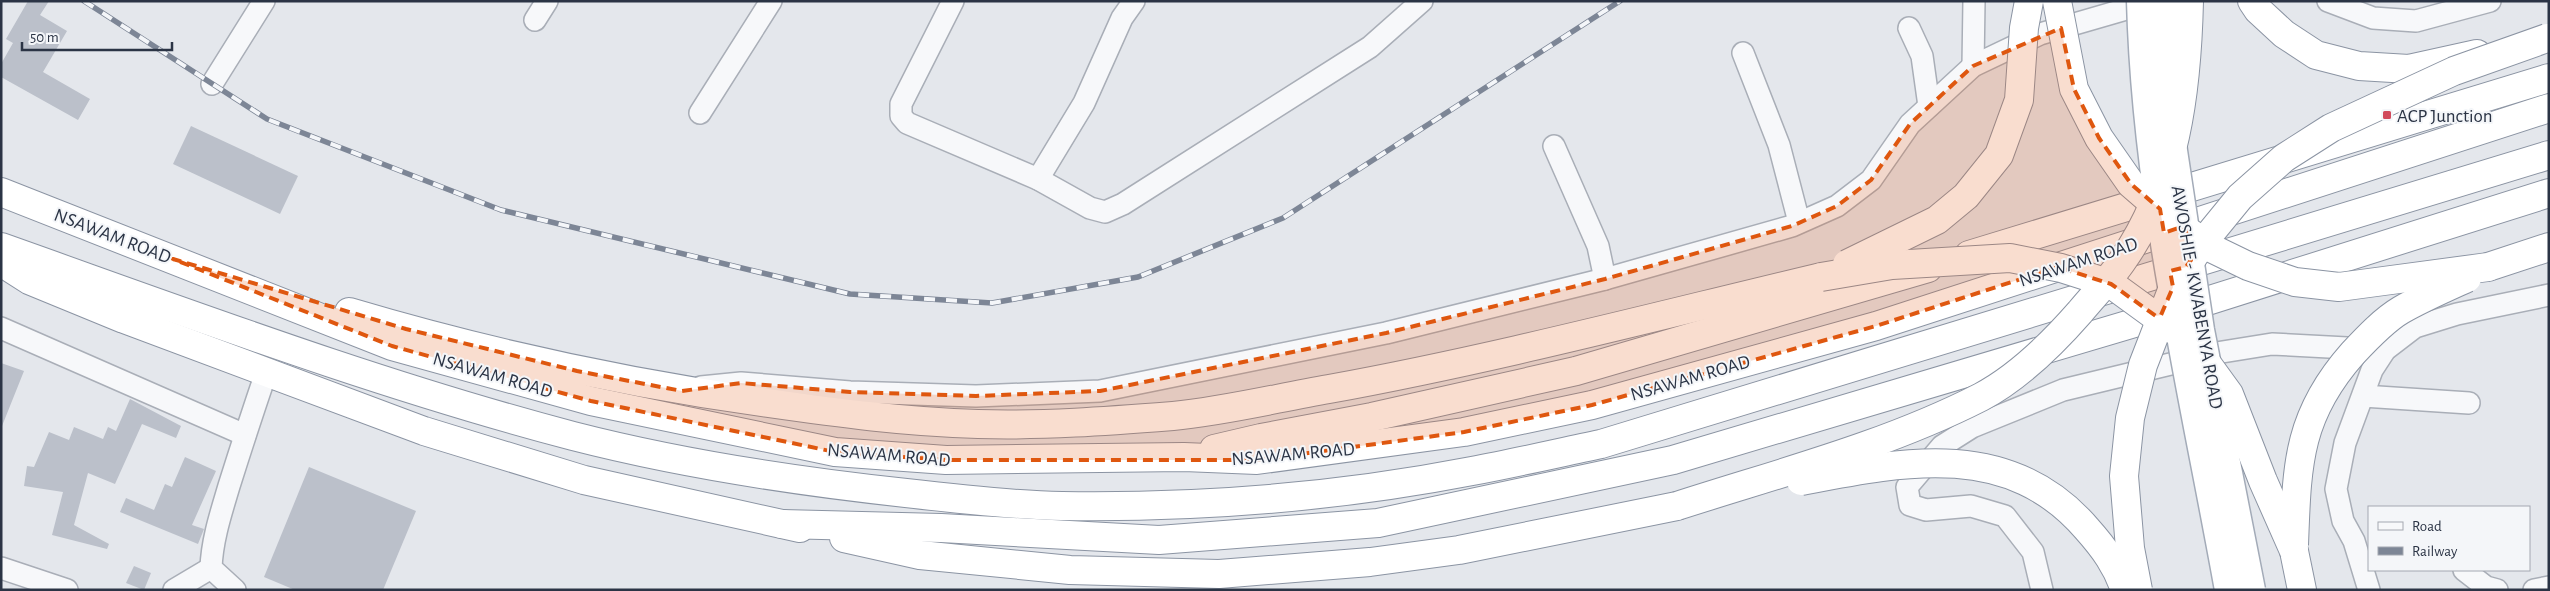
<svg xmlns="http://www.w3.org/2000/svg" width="2550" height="591" font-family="'Alegreya Sans',sans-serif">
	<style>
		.building { fill: #bbc0ca }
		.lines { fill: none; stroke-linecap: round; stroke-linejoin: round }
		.minor-casing { stroke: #a9aeb7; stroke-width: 24 }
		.highway-casing { stroke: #8b94a3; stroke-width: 30 }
		.minor { stroke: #f7f8fa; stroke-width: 21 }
		.highway { stroke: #fff; stroke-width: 28 }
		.rail-casing { stroke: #7d8696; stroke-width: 5.5 }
		.rail { stroke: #f4f6f9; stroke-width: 4; stroke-dasharray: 11; stroke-linecap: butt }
		.major-bridge-casing { stroke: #a3abb8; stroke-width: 29; stroke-linecap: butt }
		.highway-bridge-casing { stroke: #8b94a3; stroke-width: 30; stroke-linecap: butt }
		.major-bridge { stroke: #fff; stroke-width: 26 }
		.highway-bridge { stroke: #fff; stroke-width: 28 }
		.marked { fill: #df570f; fill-opacity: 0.2; stroke: #df570f; stroke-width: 4; stroke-dasharray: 10 6; stroke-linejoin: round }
		.poi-dot { fill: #d1495b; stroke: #f4f6f9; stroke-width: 2 }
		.labels { text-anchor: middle; stroke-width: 4; stroke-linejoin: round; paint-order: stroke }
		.poi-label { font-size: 19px; fill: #2b3445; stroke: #f4f6f9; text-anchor: start }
		.street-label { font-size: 19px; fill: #2b3445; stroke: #f4f6f9 }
	</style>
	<rect width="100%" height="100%" fill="#e4e7ec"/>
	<g class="building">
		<polygon points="28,1 49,1 40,15 67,31 43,72 90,99 78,120 1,77 1,64 13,43 6,39"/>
		<polygon points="191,126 298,176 280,214 173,164"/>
		<polygon points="1,363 24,371 2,426 1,426"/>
		<polygon points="130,399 181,426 176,438 142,424 115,484 88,473 74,525 109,544 107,549 52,535 63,492 24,486 27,466 34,467 49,432 69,440 74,427 103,439 108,427 116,431"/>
		<polygon points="185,457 216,471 192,525 204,529 198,544 120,512 126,498 154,510 165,484 172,487"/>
		<polygon points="309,467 416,511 383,590 295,590 264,577"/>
		<polygon points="134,566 151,573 144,590 126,583"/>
	</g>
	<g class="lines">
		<g class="minor-casing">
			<g id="minor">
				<polyline points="953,1 901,104 901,116 907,123 1038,179 1090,208 1105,212 1123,204 1370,47 1422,1"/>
				<polyline points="2328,1 2373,18 2416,21 2490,1"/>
				<polyline points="535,20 547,1"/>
				<polyline points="1909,28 1922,56 1929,106"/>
				<polyline points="1743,53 1779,145 1799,222"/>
				<polyline points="1973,66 1974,1"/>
				<polyline points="212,84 264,1"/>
				<polyline points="700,113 771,1"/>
				<polyline points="1554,146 1598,246 1605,279"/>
				<polyline points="1038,179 1084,103 1122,18 1134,1"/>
				<polyline points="1,328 245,435"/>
				<polyline points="701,387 741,383 850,392 976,396 1100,391 1386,333 1605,279 1792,226 1837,206 1871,180 1910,124 1973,66 2040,34 2154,1"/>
				<polyline points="2363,396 2469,403"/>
				<polyline points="1,568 67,590"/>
				<polyline points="2464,570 2486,587 2497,590"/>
				<polyline points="174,590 211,568"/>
				<path d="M235,590l-24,-22c1,-28 10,-55 18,-82 12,-38 24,-75 37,-113"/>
				<polyline points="2042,590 2033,552 2005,516 1971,506 1926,510 1910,505 1907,487 1942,446 1972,427 2063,390 2216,353 2272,344 2385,350"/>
				<polyline points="2369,590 2354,541 2343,521 2336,489 2345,443 2372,370 2385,350 2415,327 2457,314 2549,295"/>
				<polyline points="2534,590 2549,587"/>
			</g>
		</g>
		<g class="highway-casing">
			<g id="highway">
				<polyline points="2252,1 2258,10 2284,34 2316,55 2359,66 2409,69 2477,54"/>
				<polyline points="1,192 392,346 591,401 835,452 946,460 1184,457 1257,460 1464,432 1592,405 1876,326 2549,108"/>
				<path d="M1,247c189,67 378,138 572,189 109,28 221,45 333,57 51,6 104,12 156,13 137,2 276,-9 410,-35 43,-8 86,-18 129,-27l948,-289"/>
				<polyline points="1969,255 2549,78"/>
				<polyline points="1,262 29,280 124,319 424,431 584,480 800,528"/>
				<polyline points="2488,267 2549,247"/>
				<path d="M349,312c138,41 277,71 419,91 70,10 139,19 210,21 64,2 130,-3 195,-8 52,-5 104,-18 156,-27 165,-30 328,-73 492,-112"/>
				<polyline points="1214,449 1261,438 1372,417 1576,371 1928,268"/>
				<polyline points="782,524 941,528 1159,540 1378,523 1673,460 2188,307 2549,193"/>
				<polyline points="844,538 920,555 1070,570 1219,574 1370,562 1459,550 1677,506"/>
				<polyline points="2294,551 2302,590"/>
			</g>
		</g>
		<use href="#minor" class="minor"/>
		<use href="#highway" class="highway"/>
		<g class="rail-casing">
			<polyline id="rail" points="84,1 267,119 501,210 850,294 992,303 1138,277 1283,218 1620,1"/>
		</g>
		<use href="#rail" class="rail"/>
		<g class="major-bridge-casing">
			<g id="major-bridge">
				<path d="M2140,1c5,198 53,394 88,589"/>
				<polyline points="2165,1 2168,111 2201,330 2252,590"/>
			</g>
		</g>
		<g class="highway-bridge-casing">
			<g id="highway-bridge">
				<polyline points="2057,1 2074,89 2099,138 2131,184 2176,223 2213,249 2248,266 2295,282 2339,287 2488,267"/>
				<polyline points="1847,264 1937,220 1966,196 1999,155 2019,100 2024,28 2029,1"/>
				<polyline points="1821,277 1892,265 2010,258 2061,268 2111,284 2192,343 2229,394 2263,481 2294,551"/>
				<path d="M1801,481c103,-20 209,-42 286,48 17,19 30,37 38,61"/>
				<path d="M1677,506c102,-33 208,-60 304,-109 38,-20 71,-53 99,-85 14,-17 31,-34 43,-52 53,-76 64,-169 66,-259"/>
				<path d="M2294,545c3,-80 3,-129 59,-192 14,-15 31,-33 48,-43 21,-12 44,-22 66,-32"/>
				<polyline points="2138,590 2130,548 2124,476 2130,418 2143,365 2174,285 2204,241 2240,197 2284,158 2331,128 2454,71 2547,38"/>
			</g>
		</g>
		<use href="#major-bridge" class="major-bridge"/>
		<use href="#highway-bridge" class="highway-bridge"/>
	</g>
	<path class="marked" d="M2061,28l13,61 25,49 32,46 29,25 4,24 17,-6 5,3 5,30 -5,7 -16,4 3,16 -12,28 -5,1 -45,-32 -53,-17 -182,59 -284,79 -128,27 -207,28h-311l-111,-8 -244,-51 -199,-55 -219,-87 233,70 171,42 105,20 59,-8 109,9 126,4 124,-5 286,-58 219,-54 187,-53 45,-20 34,-26 39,-56 63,-58z"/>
	<rect class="poi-dot" x="2382" y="110" width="10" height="10" rx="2.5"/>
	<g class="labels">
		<g class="poi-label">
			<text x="2397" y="122">ACP Junction</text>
		</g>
		<g class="street-label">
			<text transform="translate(113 235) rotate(21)" y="7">NSAWAM ROAD</text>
			<text transform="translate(2078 261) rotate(-18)" y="7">NSAWAM ROAD</text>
			<text transform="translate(2198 297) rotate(80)" y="7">AWOSHIE - KWABENYA ROAD</text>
			<text transform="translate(493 374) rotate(16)" y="7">NSAWAM ROAD</text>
			<text transform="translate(1690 377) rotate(-16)" y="7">NSAWAM ROAD</text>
			<text transform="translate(1293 453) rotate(-5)" y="7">NSAWAM ROAD</text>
			<text transform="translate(889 454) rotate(5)" y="7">NSAWAM ROAD</text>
		</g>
	</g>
	<rect width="2550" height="591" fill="none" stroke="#2b3445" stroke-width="5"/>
	<rect x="2368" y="506" width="162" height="65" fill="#f4f6f9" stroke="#a4a8b1"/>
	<rect x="2378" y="522" width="25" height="8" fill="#f7f8fa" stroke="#a4a8b1"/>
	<text x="2412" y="531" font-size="15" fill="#2b3445">Road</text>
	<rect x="2378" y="547" width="25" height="8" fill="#7d8696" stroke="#a4a8b1"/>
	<text x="2412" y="556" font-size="15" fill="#2b3445">Railway</text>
	<path d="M22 42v8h150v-8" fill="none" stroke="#2b3445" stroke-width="2.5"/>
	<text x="30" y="42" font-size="15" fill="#2b3445" stroke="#f4f6f9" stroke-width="4" paint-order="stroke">50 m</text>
</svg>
